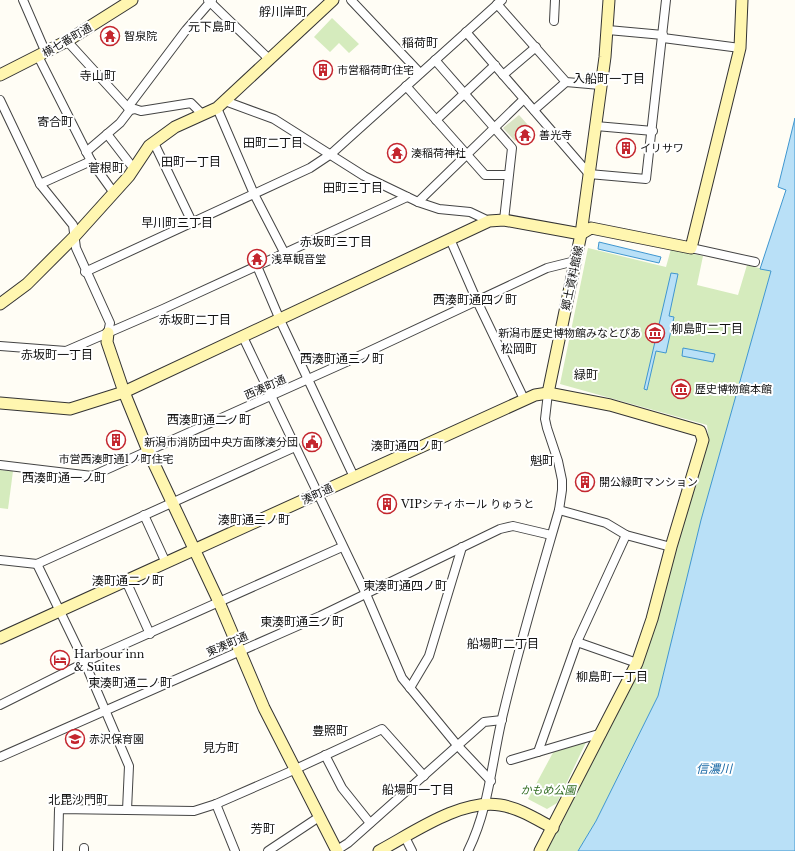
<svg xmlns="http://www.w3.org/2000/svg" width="795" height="851" font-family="'Libre Baskerville','Noto Sans JP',serif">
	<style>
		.green { fill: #d5ebbd }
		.cemetery { fill: #d9e3c4 }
		.water { fill: #b9e0f7; stroke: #3f96cf }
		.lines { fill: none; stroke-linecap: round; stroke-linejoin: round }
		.street-casing { stroke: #444; stroke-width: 10 }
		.secondary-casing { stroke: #333; stroke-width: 13 }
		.street { stroke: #fff; stroke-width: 8 }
		.secondary { stroke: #fff6b0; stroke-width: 11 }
		.labels { text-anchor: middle; stroke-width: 4; stroke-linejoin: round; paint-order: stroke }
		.poi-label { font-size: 11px; fill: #111; stroke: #fff; text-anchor: start }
		.street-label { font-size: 11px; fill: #111; stroke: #fff }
		.park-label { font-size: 11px; font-style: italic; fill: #2f6b1f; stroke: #fff }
		.neighbourhood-label { font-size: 12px; fill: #111; stroke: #fff }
		.water-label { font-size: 12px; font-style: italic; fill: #1768a6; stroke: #fff }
	</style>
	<rect width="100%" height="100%" fill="#fffdf5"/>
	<g class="green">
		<polygon points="332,18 359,44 349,53 339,43 330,52 314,37"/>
		<polygon points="588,248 666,267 671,249 703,256 697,285 738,295 747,265 771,271 701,520 658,696 596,821 578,851 546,851 557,832 641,666 708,434 707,425 560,384"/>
		<polygon points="0,470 13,471 8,509 0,508"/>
		<polygon points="588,738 557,803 547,809 528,799 556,747"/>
	</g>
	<polygon class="cemetery" points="519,115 528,125 519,133 521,135 515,141 503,128"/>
	<g class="water">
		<polygon points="795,118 795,851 578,851 596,821 658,696 701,520 771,271 760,269 786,190 778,187"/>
		<polygon points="599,242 661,257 659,263 598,249"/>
		<polygon points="671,273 678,274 669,316 674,317 666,353 656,351 647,390 644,389"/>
		<polygon points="683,348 715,354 713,362 682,356"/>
	</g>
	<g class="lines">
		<g class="street-casing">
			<g id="street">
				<polyline points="23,0 46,53"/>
				<polyline points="208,0 269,59"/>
				<polyline points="351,0 420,73"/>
				<polyline points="497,4 566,82 600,85"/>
				<polyline points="554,21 555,0"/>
				<polyline points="608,30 663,35"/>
				<polyline points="466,32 589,174 646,179 666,0"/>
				<polyline points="663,38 740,48"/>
				<polyline points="67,41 130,110"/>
				<polyline points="38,56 91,161 114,193"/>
				<polyline points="435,60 512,148 504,220"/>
				<polyline points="503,75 536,47"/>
				<polyline points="406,86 485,175 508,175"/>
				<polyline points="0,100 40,184 73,225 76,248 110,323 108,333"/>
				<polyline points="225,101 274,119 364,176 418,202 439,209 470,212 489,221"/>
				<polyline points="128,107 186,30 212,0"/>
				<polyline points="217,108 254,194 285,254"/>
				<polyline points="534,110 566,82"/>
				<polyline points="436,120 495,65"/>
				<polyline points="596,126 653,131"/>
				<polyline points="107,134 134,169"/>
				<polyline points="154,143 192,222"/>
				<polyline points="86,152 120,123 130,110 135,109 141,111 191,103 203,115"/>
				<polyline points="40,184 91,161"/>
				<polyline points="418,202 524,99"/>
				<polyline points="450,239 477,301 524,399"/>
				<polyline points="691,248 755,262"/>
				<polyline points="257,266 280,320 354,477"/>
				<polyline points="85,272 310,168 331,154 502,0"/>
				<polyline points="243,337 366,594 402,678 457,745 491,781"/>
				<polyline points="0,346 66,351 163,309 407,197"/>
				<polyline points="0,465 92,476 344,363 547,268 575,261"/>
				<polyline points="559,510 606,523 626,535 671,547"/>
				<polyline points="144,515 166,563"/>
				<polyline points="0,560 37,564 295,447"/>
				<polyline points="37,564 85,663 129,766 127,810"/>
				<polyline points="126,581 150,634"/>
				<polyline points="577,642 637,663"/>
				<polyline points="410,688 429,656 462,547"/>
				<polyline points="0,705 98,656 342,547"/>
				<polyline points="538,752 577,642 626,535"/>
				<polyline points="325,755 342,788 370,823"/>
				<polyline points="0,757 320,616 500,529 513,526 551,535"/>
				<polyline points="511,760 602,733"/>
				<polyline points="216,804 235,851"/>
				<polyline points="405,837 412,851"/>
				<polyline points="337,850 348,843 484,722 502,720"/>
				<polyline points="58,851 59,809 194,811 216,804 287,773 382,729 424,776"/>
				<polyline points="84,851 84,848"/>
				<polyline points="268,851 319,817"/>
				<path d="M468,851c22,-44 24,-94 36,-141 16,-67 36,-134 55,-200l3,-20v-10l-4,-19 -11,-33 -2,-9 3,-26"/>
			</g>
		</g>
		<g class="secondary-casing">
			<g id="secondary">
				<polyline points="0,75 67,41 132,0"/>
				<polyline points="0,304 27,284 74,237 129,176 149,146 175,127 217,108 333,0"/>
				<polyline points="108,333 107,342 124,392 148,451 219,602 264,708 337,851"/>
				<polyline points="548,393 581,234 605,57 609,0"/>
				<polyline points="0,403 70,409 124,392 489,221 504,220 581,234 591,228 691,248 740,48 742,0"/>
				<polyline points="0,638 535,395 548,393 610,405 700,431 703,440 671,547 652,619 637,663 540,851"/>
				<path d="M379,851c34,-18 81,-52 121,-46 19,3 36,14 53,23"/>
			</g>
		</g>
		<use href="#street" class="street"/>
		<use href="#secondary" class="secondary"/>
	</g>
	<defs>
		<g id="temple-ring" transform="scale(1)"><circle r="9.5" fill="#fff" stroke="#c4262e" stroke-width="1.5"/><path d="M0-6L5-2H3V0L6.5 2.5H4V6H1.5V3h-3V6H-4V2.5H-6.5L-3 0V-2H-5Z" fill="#c4262e"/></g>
		<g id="building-ring" transform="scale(1)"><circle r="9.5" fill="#fff" stroke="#c4262e" stroke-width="1.5"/><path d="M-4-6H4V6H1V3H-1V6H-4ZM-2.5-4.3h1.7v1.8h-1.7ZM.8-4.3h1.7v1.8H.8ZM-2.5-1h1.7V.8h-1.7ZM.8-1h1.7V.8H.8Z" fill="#c4262e"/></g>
		<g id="museum-ring" transform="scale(1)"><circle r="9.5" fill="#fff" stroke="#c4262e" stroke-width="1.5"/><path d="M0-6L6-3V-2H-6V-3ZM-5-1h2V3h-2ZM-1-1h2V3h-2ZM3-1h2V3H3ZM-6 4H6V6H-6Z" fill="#c4262e"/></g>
		<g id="civic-ring" transform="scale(1)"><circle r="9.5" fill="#fff" stroke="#c4262e" stroke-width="1.5"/><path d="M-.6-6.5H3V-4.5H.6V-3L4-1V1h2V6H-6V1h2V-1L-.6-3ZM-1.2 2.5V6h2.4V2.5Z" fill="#c4262e"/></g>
		<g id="hotel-ring" transform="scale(1)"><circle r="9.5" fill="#fff" stroke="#c4262e" stroke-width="1.5"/><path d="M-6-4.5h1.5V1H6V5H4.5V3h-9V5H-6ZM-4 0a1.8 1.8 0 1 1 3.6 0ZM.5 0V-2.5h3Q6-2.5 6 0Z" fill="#c4262e"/></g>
		<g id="school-ring" transform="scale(1)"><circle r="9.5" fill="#fff" stroke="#c4262e" stroke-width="1.5"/><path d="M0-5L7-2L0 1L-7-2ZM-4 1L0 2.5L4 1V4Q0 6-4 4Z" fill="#c4262e"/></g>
	</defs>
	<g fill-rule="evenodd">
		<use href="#temple-ring" x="110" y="36"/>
		<use href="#building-ring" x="323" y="70"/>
		<use href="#temple-ring" x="525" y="135"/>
		<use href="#building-ring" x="626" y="148"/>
		<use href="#temple-ring" x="397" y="153"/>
		<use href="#temple-ring" x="257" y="259"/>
		<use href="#museum-ring" x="655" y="333"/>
		<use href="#museum-ring" x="681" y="389"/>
		<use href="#building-ring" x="116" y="440"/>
		<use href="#civic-ring" x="312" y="442"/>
		<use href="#building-ring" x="585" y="482"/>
		<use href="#building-ring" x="387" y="504"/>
		<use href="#hotel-ring" x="60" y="660"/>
		<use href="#school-ring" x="75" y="739"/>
	</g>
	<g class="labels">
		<g class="poi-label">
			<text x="124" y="40">智泉院</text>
			<text x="337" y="74">市営稲荷町住宅</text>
			<text x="539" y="139">善光寺</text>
			<text x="640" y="152">イリサワ</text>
			<text x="411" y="157">湊稲荷神社</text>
			<text x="271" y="263">浅草観音堂</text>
			<text x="641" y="337" text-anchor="end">新潟市歴史博物館みなとぴあ</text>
			<text x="695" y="393">歴史博物館本館</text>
			<text x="298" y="446" text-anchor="end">新潟市消防団中央方面隊湊分団</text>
			<text x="116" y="463" text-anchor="middle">市営西湊町通1ノ町住宅</text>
			<text x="599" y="486">開公緑町マンション</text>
			<text x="401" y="508">VIPシティホール りゅうと</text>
			<text x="74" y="658">Harbour inn<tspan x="74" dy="13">&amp; Suites</tspan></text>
			<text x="89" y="743">赤沢保育園</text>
		</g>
		<g class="street-label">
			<text transform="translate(67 40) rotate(-30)" y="4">横七番町通</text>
			<text transform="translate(572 278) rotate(-78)" y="4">郷土資料館線</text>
			<text transform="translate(265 387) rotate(-24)" y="4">西湊町通</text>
			<text transform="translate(317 494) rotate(-25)" y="4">湊町通</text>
			<text transform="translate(227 644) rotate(-24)" y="4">東湊町通</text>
		</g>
		<g class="park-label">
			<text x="548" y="794">かもめ公園</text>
		</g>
		<g class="neighbourhood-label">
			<text x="283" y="16">艀川岸町</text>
			<text x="212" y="31">元下島町</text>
			<text x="420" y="47">稲荷町</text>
			<text x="98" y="80">寺山町</text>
			<text x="609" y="83">入船町一丁目</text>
			<text x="55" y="126">寄合町</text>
			<text x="273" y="147">田町二丁目</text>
			<text x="191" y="166">田町一丁目</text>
			<text x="106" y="172">菅根町</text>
			<text x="353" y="192">田町三丁目</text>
			<text x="177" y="227">早川町三丁目</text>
			<text x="336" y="246">赤坂町三丁目</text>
			<text x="475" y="304">西湊町通四ノ町</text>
			<text x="195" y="324">赤坂町二丁目</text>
			<text x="707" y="333">柳島町二丁目</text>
			<text x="519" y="353">松岡町</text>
			<text x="57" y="359">赤坂町一丁目</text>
			<text x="342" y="363">西湊町通三ノ町</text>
			<text x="586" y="379">緑町</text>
			<text x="209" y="424">西湊町通二ノ町</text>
			<text x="407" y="450">湊町通四ノ町</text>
			<text x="542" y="465">魁町</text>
			<text x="64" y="482">西湊町通一ノ町</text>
			<text x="254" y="524">湊町通三ノ町</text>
			<text x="128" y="585">湊町通二ノ町</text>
			<text x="405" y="590">東湊町通四ノ町</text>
			<text x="302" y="626">東湊町通三ノ町</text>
			<text x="503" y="648">船場町二丁目</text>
			<text x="612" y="681">柳島町一丁目</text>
			<text x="130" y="687">東湊町通二ノ町</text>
			<text x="330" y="735">豊照町</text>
			<text x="221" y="752">見方町</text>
			<text x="418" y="794">船場町一丁目</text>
			<text x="78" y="804">北毘沙門町</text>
			<text x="263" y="833">芳町</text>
		</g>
		<g class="water-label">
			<text x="714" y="773">信濃川</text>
		</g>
	</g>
</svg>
